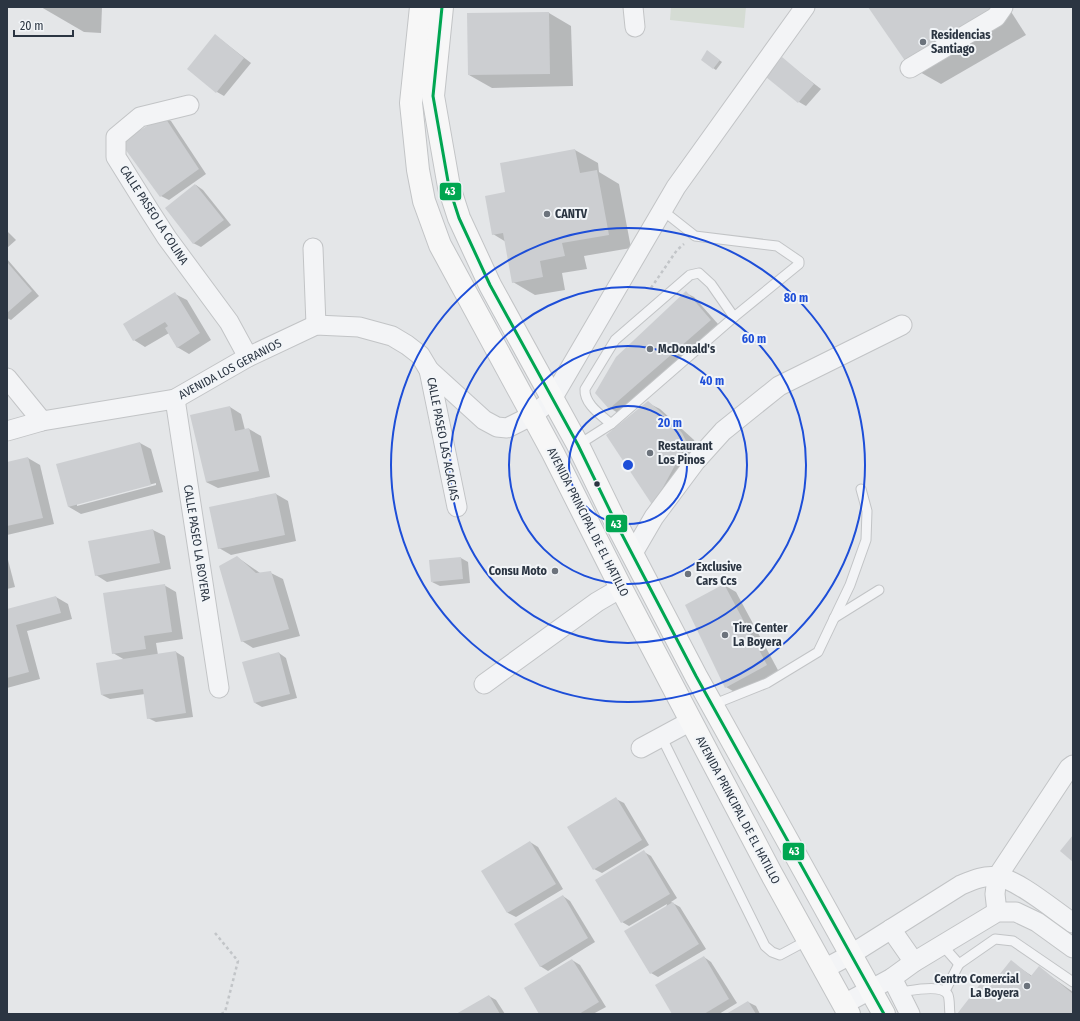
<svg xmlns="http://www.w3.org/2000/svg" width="1080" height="1021" font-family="'Fira Sans Condensed',sans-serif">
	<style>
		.green { fill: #d5dcd4 }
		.shadow { fill: #0003; fill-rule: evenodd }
		.building { fill: #ccced1 }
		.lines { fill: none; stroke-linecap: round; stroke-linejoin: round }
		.lane-casing { stroke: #c2c4c6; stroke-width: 11 }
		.street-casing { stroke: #c2c4c6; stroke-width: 21 }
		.secondary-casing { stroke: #c2c4c6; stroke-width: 24 }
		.path { stroke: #c2c5c8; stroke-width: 2.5; stroke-dasharray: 3 3; stroke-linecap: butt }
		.lane { stroke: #f3f4f6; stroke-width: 9 }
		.street { stroke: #f3f4f6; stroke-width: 19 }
		.secondary { stroke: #f7f7f7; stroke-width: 22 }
		.bus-1-casing { stroke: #f2f5f8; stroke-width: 6 }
		.bus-1 { stroke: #00a651; stroke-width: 3 }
		.ring { fill: none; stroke: #1d4ed8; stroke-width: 2 }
		.poi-dot { fill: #6c737c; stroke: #f2f5f8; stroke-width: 1.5 }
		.bus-dot { fill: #2b3542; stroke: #f2f5f8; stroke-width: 1.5 }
		.labels { text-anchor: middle; stroke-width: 4; stroke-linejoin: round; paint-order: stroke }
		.poi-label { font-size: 12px; font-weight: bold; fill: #2b3542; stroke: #f2f5f8; text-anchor: start }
		.street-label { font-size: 12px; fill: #2b3542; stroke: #f2f5f8 }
		.centre { fill: #1d4ed8; stroke: #f2f5f8; stroke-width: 2 }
		.ring-label { font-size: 12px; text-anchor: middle; font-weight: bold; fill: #1d4ed8; stroke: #f2f5f8; stroke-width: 4; stroke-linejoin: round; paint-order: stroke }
		.line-badge { stroke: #f2f5f8; stroke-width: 1.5 }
		.badge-label { font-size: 11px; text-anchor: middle; font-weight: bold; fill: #fff }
	</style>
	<rect width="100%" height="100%" fill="#e4e6e8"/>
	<polygon class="green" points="671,7 746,7 744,28 670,20"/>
	<g class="shadow">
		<polygon points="41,7 102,7 101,33 84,32"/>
		<polygon points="869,7 1008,7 1026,35 941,84 911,67"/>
		<polygon points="549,13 571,26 573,86 492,88 469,75"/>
		<polygon points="215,35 251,63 224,96 217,92"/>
		<polygon points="711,54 722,62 716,70 713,68"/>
		<polygon points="782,59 821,89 806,106 799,102"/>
		<polygon points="164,117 171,121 206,174 169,200 161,196"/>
		<polygon points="575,150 598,163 599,172 619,184 631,248 584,256 587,269 562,273 565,290 535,295 513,282 506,242 493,234 507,193"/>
		<polygon points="196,185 203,190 231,225 201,247 193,243"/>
		<polygon points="7,231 16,240 7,248"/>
		<polygon points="7,259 39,296 11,320 7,318"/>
		<polygon points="686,293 694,297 718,324 618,413 610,408 596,393"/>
		<polygon points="175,294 187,300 211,340 189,354 177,347 169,333 145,347 134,340"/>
		<polygon points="648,403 660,409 694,440 699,451 654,506"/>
		<polygon points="230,407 241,414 245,430 249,429 261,436 270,477 218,488 206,482"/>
		<path d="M140,443l11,6 12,43 -82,22 -12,-7 -12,-42zM156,483v2l-79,21v-2z"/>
		<polygon points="28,458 40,465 54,524 7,535 7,463"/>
		<polygon points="276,494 288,501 296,541 231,555 219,548"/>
		<polygon points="153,530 165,536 171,569 107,582 96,575"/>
		<polygon points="7,556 15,587 7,589"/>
		<polygon points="237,557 260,573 271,573 283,579 300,636 253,648 242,641"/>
		<polygon points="461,558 468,562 470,583 440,586 432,582"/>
		<polygon points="164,585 176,592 183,639 156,643 158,655 176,652 184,657 193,717 156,722 148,718 145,694 110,699 102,695 125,660 113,653"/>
		<polygon points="724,585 736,592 779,672 738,694 726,687"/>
		<polygon points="56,597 68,604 72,619 27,631 40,679 7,688 7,610"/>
		<polygon points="279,653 286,658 297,698 262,707 255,703"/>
		<polygon points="616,799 624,803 649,845 602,873 594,869"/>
		<polygon points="530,842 538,847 563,889 516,917 508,913 483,871"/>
		<polygon points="644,852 651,856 677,898 671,902 680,907 706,949 658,977 651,973 667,904 629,926 622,922"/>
		<polygon points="563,896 570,901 595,942 548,971 540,966"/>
		<polygon points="704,957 711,962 737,1003 719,1014 673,1014"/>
		<polygon points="572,960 580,965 606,1007 593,1014 540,1014"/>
		<polygon points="1011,962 1032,976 1039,968 1073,992 1073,1014 958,1014 981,985 989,989"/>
		<polygon points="489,996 496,1000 505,1014 458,1014"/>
		<polygon points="748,1002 756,1006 760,1014 728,1014"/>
	</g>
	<g class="building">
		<polygon points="868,7 990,7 996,17 910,68"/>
		<polygon points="549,12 550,74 468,75 467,13"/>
		<polygon points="215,34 244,58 216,93 187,69"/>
		<polygon points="707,50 720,60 713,69 701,60"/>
		<polygon points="782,57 814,84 798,103 766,77"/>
		<polygon points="164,116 199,169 160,197 120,142"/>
		<polygon points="575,149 580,173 597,170 609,235 562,243 565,256 540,261 543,277 512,283 503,233 492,235 485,196 505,192 500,163"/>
		<polygon points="195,184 224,220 193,244 165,208"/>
		<polygon points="7,262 32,291 7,313"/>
		<polygon points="686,291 711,320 609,409 595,393 616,357"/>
		<polygon points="175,292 200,333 177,348 165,328 168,326 165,322 133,341 123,324"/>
		<polygon points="648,401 671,421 682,433 687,443 653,506 606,435"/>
		<polygon points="230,406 235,431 249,428 259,471 206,482 190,415"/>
		<polygon points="140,442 151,485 68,507 56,464"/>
		<polygon points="28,457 43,518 7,526 7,462"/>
		<polygon points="276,493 285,535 218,549 209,507"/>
		<polygon points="153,529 160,563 95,576 88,541"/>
		<polygon points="237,556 256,573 271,571 289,629 241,642 219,566"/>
		<polygon points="461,557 463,579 431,582 429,560"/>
		<polygon points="165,584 172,632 144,636 146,649 112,654 103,593"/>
		<polygon points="724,584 767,665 725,688 685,605"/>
		<polygon points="56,596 61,613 16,625 29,672 7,678 7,609"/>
		<polygon points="176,651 186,713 147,719 143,689 101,695 96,663"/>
		<polygon points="279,652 290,694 254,703 242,662"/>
		<polygon points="616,797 642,840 593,870 567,827"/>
		<polygon points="1073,835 1073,862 1060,851"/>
		<polygon points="530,841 556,884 507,913 481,871"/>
		<polygon points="644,850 670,894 621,923 595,880"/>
		<polygon points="563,895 588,938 540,967 514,924"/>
		<polygon points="673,902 699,944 650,974 624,931"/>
		<polygon points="704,956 729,999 704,1014 672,1014 655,985"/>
		<polygon points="572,959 599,1002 579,1014 539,1014 524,988"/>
		<polygon points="1011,960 1031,976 1039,966 1073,994 1073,1014 957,1014 981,983 988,989"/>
		<polygon points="489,995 500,1014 456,1014"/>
		<polygon points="748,1001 756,1014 726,1014"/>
	</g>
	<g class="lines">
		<g class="lane-casing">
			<g id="lane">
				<path d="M611,424c-10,-9 -27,-20 -26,-35l30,-49 75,-65 9,-2 12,11 23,33"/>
				<polyline points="578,445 611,424 734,317 799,264 799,261 777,246 695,236 662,210"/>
				<polyline points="834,618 879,590"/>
				<polyline points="712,705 767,683 818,652 850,585 866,540 867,511 861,489"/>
				<polyline points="661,736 765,946 772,952 780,955 808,940"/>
				<polyline points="943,946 959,964 995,939 1013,941 1073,982"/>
				<polyline points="945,991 959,964"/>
				<path d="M899,992c11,-1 43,-9 49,3 2,5 1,13 2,19"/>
			</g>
		</g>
		<g class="street-casing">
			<g id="street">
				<polyline points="633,7 635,27"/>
				<polyline points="910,68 996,17 1003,7"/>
				<polyline points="189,105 140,117 116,137 116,157 149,210 167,238 229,322 248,357"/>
				<polyline points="313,248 316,325"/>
				<polyline points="429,370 457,507"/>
				<polyline points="7,378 42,421"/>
				<polyline points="175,399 219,688"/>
				<polyline points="7,431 42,421 175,399 248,357 316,325 359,327 392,336 407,345 420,355 429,370 484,420 497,427 507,428 533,415 552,399 676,187 805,7"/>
				<polyline points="633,553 654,517 695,462 723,431 779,386 902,325"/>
				<polyline points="484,684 597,602 621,588"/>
				<polyline points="641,748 691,721"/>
				<polyline points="997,912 995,894 997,877 1069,768 1073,765"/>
				<polyline points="891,929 914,962"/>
				<path d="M824,969l26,-14 111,-70c12,-5 23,-10 36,-8 19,1 58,34 76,46"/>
				<polyline points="892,978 910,1014"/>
				<polyline points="844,1004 892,978 914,962 997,912 1016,912 1037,922 1073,948"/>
			</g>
		</g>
		<g class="secondary-casing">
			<g id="secondary">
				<polyline points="421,7 411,103 418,170 424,201 440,245 553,453 621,588 771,873 849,1014"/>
				<polyline points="442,7 433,96 449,187 459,218 490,285 578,445 616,523 696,676 884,1014"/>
			</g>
		</g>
		<g class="path">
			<polyline points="651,288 677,250 684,244"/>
			<polyline points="215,933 238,961 225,1012 221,1014"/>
		</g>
		<use href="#lane" class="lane"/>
		<use href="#street" class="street"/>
		<use href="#secondary" class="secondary"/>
		<g class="bus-1-casing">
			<polyline id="bus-1" points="442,7 433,96 449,187 459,218 490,285 578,445 616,523 696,676 884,1014"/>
		</g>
		<use href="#bus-1" class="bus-1"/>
	</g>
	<g class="ring">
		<circle cx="628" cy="465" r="59"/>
		<circle cx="628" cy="465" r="119"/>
		<circle cx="628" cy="465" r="178"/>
		<circle cx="628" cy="465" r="237"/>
	</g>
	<g class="poi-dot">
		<circle cx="923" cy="42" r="4"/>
		<circle cx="547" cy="214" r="4"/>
		<circle cx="650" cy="349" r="4"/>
		<circle cx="650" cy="453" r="4"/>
		<circle cx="555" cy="571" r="4"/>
		<circle cx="688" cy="574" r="4"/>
		<circle cx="725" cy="635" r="4"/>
		<circle cx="1027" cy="986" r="4"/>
	</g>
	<circle class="bus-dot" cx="597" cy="484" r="3.5"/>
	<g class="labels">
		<g class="poi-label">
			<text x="931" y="39">Residencias<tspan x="931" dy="14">Santiago</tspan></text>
			<text x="555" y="218">CANTV</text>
			<text x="658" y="353">McDonald's</text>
			<text x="658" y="450">Restaurant<tspan x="658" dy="14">Los Pinos</tspan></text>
			<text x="696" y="571">Exclusive<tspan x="696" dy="14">Cars Ccs</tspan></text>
			<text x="547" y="575" text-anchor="end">Consu Moto</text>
			<text x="733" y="632">Tire Center<tspan x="733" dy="14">La Boyera</tspan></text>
			<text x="1019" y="983" text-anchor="end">Centro Comercial<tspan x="1019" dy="14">La Boyera</tspan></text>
		</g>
		<g class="street-label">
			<text transform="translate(154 215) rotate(57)" y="4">CALLE PASEO LA COLINA</text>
			<text transform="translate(230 369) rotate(-28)" y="4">AVENIDA LOS GERANIOS</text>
			<text transform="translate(443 439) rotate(79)" y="4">CALLE PASEO LAS ACACIAS</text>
			<text transform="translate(588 522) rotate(63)" y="4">AVENIDA PRINCIPAL DE EL HATILLO</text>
			<text transform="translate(197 543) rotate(81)" y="4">CALLE PASEO LA BOYERA</text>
			<text transform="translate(738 810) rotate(62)" y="4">AVENIDA PRINCIPAL DE EL HATILLO</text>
		</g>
	</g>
	<circle cx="628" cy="465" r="6" class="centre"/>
	<g class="ring-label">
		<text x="796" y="302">80 m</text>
		<text x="754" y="343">60 m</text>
		<text x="712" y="385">40 m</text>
		<text x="670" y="427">20 m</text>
	</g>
	<g class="line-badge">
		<rect x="439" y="182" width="23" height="19" rx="4" fill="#00a651"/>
		<rect x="605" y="514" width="23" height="19" rx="4" fill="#00a651"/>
		<rect x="782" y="842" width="23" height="19" rx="4" fill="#00a651"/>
	</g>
	<g class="badge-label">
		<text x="450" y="195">43</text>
		<text x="616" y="528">43</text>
		<text x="794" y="855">43</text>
	</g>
	<rect width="1080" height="1021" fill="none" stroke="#2b3542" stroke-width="16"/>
	<path d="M14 30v6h59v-6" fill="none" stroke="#2b3542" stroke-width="2"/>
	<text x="20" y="30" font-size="12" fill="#2b3542" stroke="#f2f5f8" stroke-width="3" paint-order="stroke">20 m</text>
</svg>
